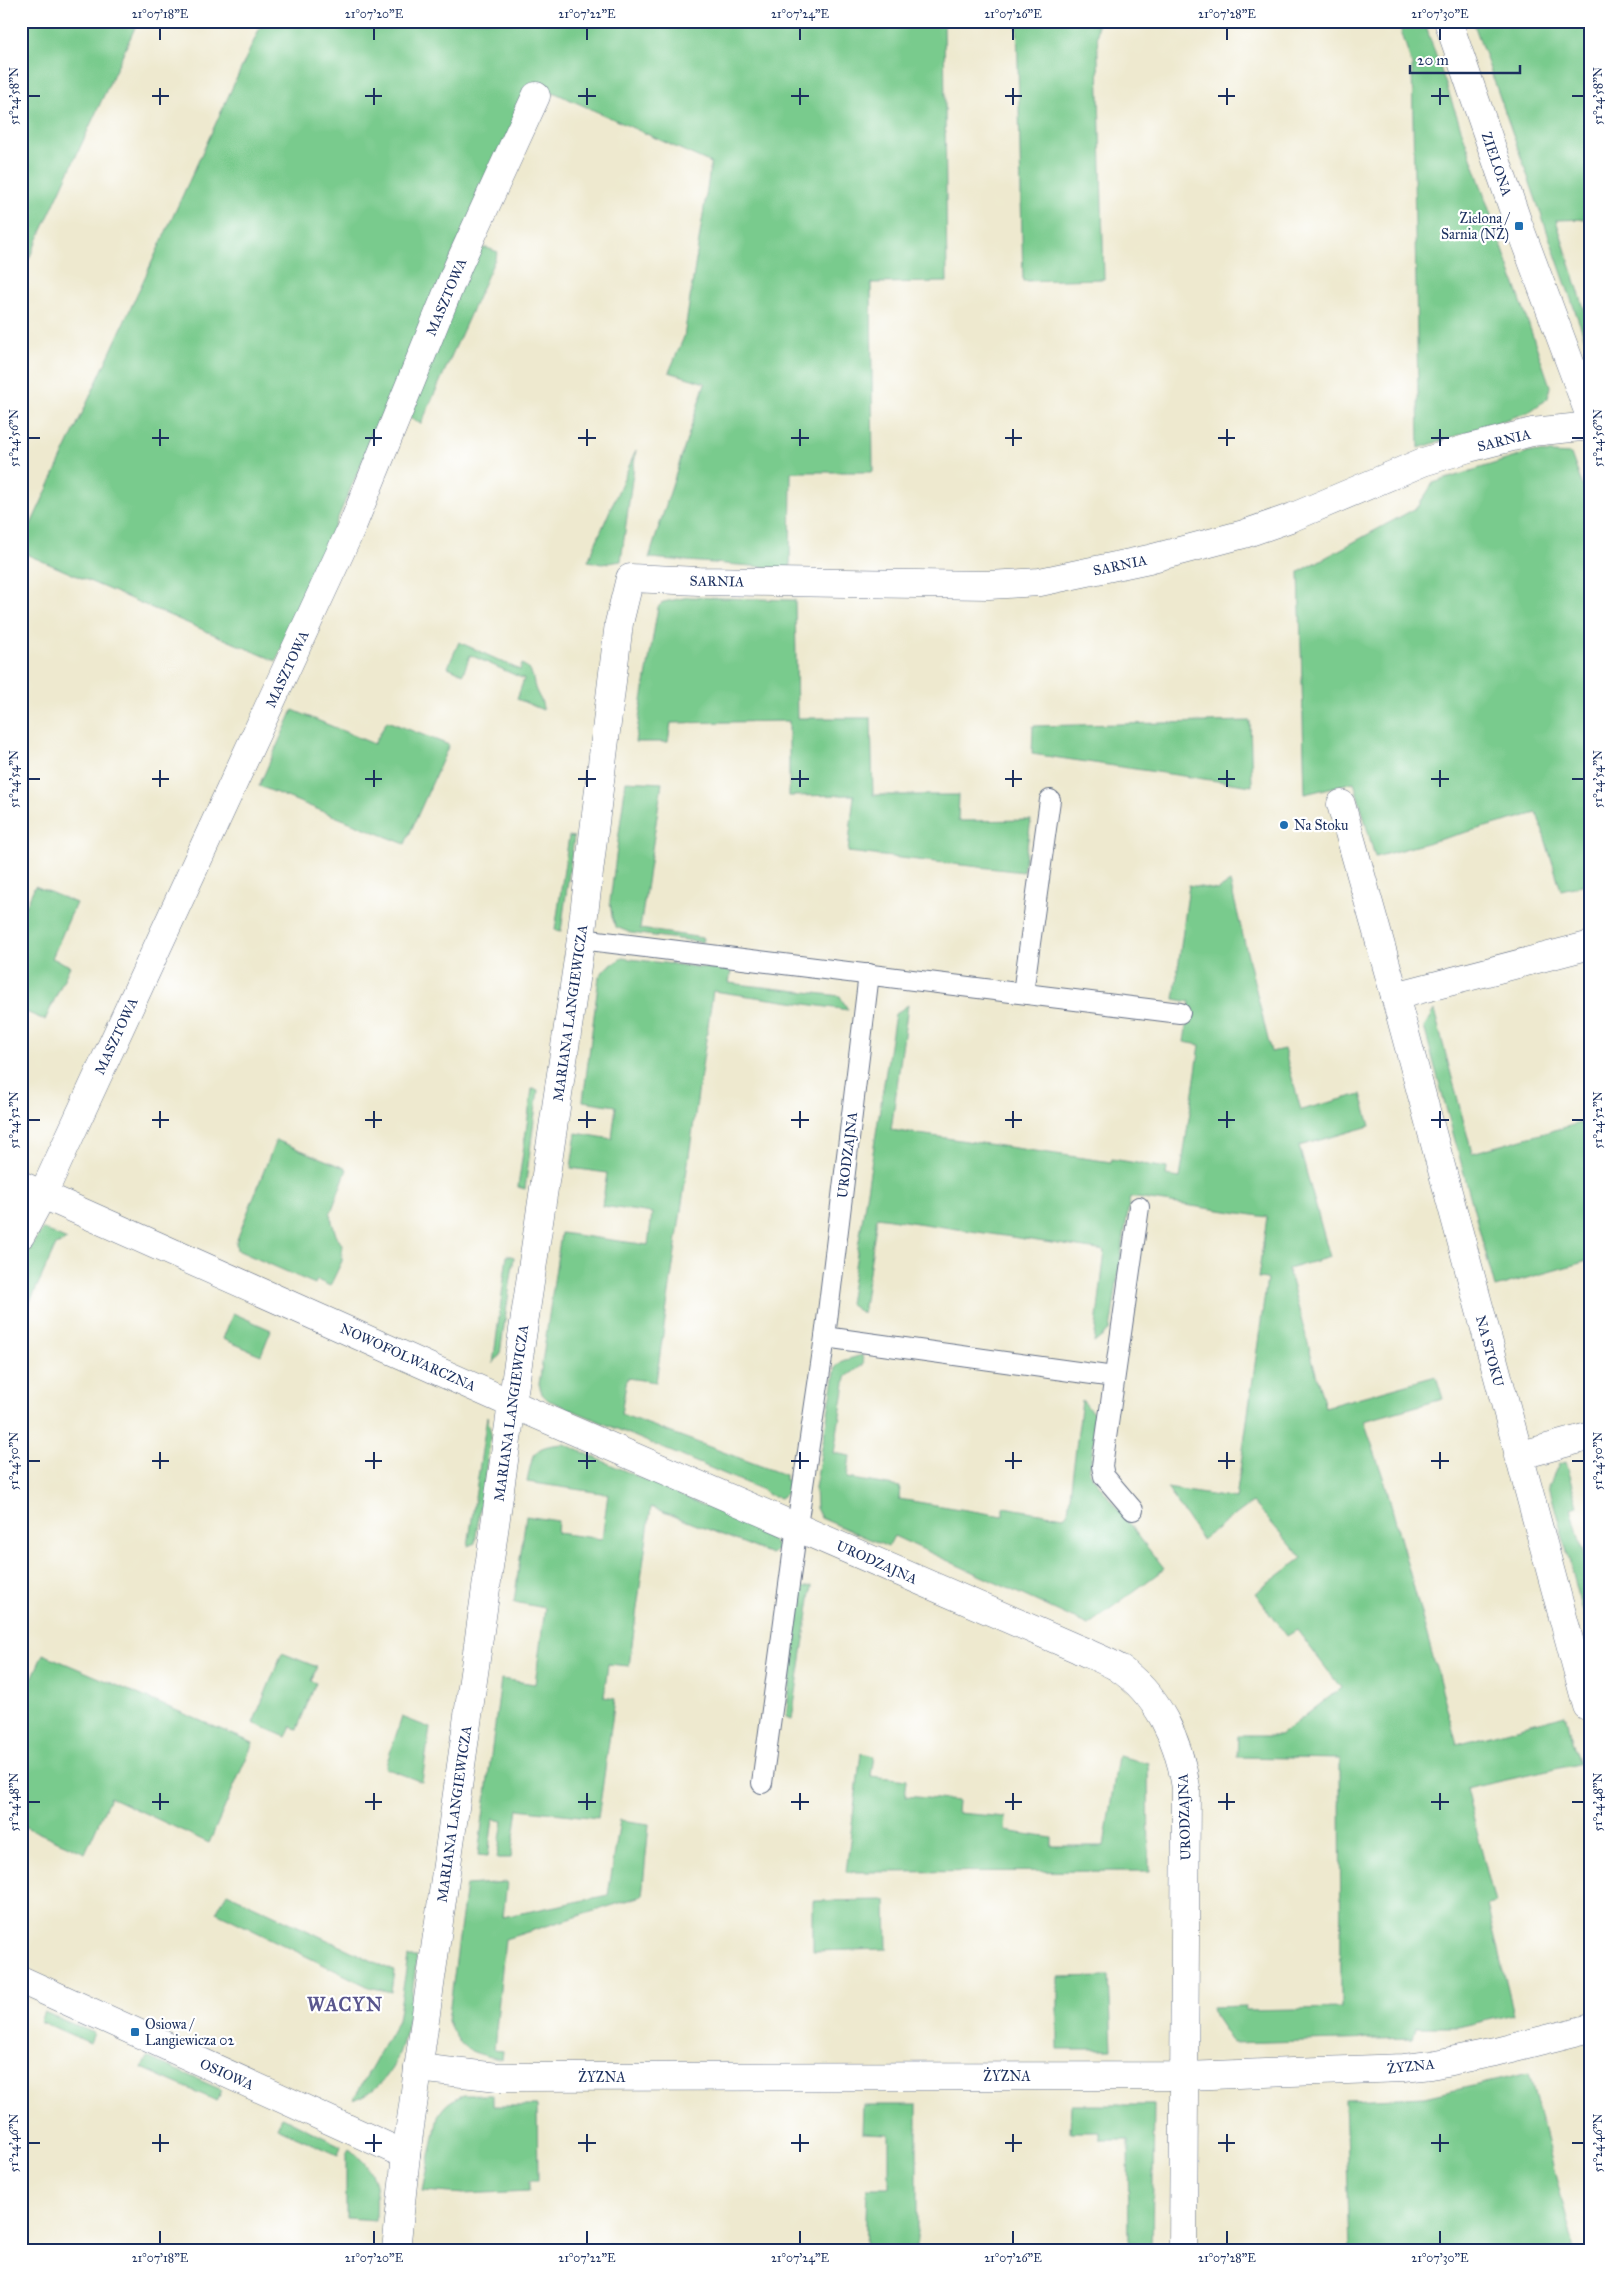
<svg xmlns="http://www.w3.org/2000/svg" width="1612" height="2271" font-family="'IM FELL Great Primer',serif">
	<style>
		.green { fill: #79cb8d; stroke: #4a7d76 }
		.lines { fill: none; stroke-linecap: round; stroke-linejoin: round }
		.lane-casing { stroke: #657086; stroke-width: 22 }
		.street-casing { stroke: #657086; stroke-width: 29 }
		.secondary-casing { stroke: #657086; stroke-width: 29 }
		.lane { stroke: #fff; stroke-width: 20 }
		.street { stroke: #fff; stroke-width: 28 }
		.secondary { stroke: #fff; stroke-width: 28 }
		.ticks { fill: none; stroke: #1b2f5e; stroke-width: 2 }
		.poi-dot { fill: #1f6fb2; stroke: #fff; stroke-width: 2 }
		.labels { text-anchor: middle; stroke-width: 4.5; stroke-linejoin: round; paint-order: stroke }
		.street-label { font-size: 14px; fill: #1b2f5e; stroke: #fff }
		.poi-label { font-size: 14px; fill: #1b2f5e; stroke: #fff; text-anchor: start }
		.district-label { font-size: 19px; font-weight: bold; letter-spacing: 1px; fill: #59568d; stroke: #fff }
		.neatline { fill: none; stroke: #1b2f5e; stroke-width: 2 }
		.ticks-label { font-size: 12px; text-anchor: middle; fill: #1b2f5e }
	</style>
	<rect width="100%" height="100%" fill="#fff"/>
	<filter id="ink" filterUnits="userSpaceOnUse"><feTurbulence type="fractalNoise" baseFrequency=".02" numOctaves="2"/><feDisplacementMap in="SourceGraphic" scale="10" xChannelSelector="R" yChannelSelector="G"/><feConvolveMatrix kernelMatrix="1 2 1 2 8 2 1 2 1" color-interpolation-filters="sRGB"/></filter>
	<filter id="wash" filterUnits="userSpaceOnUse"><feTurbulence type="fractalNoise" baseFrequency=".0096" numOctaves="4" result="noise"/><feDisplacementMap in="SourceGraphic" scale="20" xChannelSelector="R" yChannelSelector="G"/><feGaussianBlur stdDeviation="1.12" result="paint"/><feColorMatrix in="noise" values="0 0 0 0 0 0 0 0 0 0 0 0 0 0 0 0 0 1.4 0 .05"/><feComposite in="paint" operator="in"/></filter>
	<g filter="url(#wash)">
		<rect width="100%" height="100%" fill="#eee9cf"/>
		<g class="green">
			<polygon points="21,21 138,21 21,276"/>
			<polygon points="263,21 944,21 947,282 871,283 873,472 791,472 790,569 649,558 705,383 669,372 684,337 711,163 533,83 443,275 276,661 21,552 21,546"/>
			<polygon points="1017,21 1097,21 1104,279 1023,281"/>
			<polygon points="1406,21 1424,21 1550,386 1548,398 1529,412 1419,448 1412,65 1399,24"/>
			<polygon points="1473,21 1591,21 1591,219 1556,220 1591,330 1591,356"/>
			<polygon points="487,248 498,252 421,424 408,416 475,249"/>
			<polygon points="636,450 621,561 602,564 588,561"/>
			<polygon points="1531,452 1571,454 1591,509 1591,883 1561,890 1537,813 1375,857 1354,782 1305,794 1299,572 1418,507 1433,483"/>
			<polygon points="689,597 795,600 797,718 871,718 873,795 959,795 958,821 1031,820 1023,872 848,852 854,795 789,796 789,721 671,723 668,742 635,742 658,607 663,602"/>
			<path d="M459,642l61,28 2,-6c12,7 10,13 13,24 3,9 8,12 8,22l-26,-11 7,-20 -54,-24 -7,19 -15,-7z"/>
			<polygon points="293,710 374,744 387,721 449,745 405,844 259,786"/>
			<polygon points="1250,721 1252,786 1032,754 1033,726"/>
			<polygon points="626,781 662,783 640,929 703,938 702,942 631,933 616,927 612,917 610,901"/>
			<polygon points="569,836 574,837 561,931 555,930"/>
			<polygon points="1230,882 1271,1052 1284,1049 1301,1110 1361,1094 1370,1126 1299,1146 1330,1257 1288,1269 1325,1407 1436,1376 1443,1399 1364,1421 1385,1483 1457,1744 1565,1715 1578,1761 1591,1761 1466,1789 1495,1903 1487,1905 1514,2014 1458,2027 1415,2027 1412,2038 1233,2043 1214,2015 1212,2007 1245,2006 1246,2010 1341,2008 1340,1759 1237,1757 1238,1736 1279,1736 1341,1688 1297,1630 1287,1636 1255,1593 1302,1558 1253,1502 1202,1540 1167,1488 1236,1499 1267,1279 1258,1278 1267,1217 1130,1197 1110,1330 1094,1343 1105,1251 877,1217 863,1314 849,1304 895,1014 908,1005 891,1130 1111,1162 1112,1159 1167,1168 1166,1176 1180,1178 1200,1045 1184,1042 1190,1002 1174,999 1189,885 1217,890"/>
			<polygon points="35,886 76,903 52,958 70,966 45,1020 21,1010 21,916"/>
			<polygon points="622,958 731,971 729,983 840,996 848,1010 713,991 656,1382 627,1378 621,1414 785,1475 785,1480 793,1481 788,1492 780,1498 767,1494 765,1491 548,1400 542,1394 539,1384 561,1233 648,1245 652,1213 602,1206 607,1173 571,1168 576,1133 612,1139 616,1106 583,1101 599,977 605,969"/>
			<polygon points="1434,1010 1472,1153 1591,1120 1591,1260 1495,1287 1424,1027"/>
			<polygon points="532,1089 538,1090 525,1189 518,1187"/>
			<polygon points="276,1140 347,1169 330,1215 336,1235 342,1245 342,1261 330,1286 317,1280 315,1284 237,1250 236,1242"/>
			<path d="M43,1229l24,11 -11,5 -30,66 -5,-2c0,-32 0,-53 22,-80z"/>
			<polygon points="507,1255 514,1257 500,1354 493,1364"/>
			<polygon points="233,1313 271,1330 261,1355 223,1339"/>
			<polygon points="862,1355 864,1364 846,1377 834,1453 850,1456 847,1478 900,1487 899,1499 1003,1516 1003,1507 1064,1517 1068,1511 1082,1400 1098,1419 1089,1472 1164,1569 1088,1625 894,1536 888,1547 821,1518 816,1508 815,1488 836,1367 842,1361"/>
			<polygon points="487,1416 491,1434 475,1543 468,1546"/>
			<path d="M564,1444l204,90 11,15 -8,5 -120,-47 -22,159 -21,-2 -4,33 11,2 -17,119 -80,-9 -7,49h-14l6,-37 -10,-2 -5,37 -10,-1 23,-176 34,5 10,-76 -31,-6 12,-86 32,5 -1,12 45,6 6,-45 -81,-12c6,-29 5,-36 37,-38z"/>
			<polygon points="1565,1462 1578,1506 1571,1508 1591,1582 1591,1641 1549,1486 1559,1464"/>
			<polygon points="812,1586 792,1719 786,1717 801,1588"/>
			<polygon points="282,1653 317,1667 311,1681 316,1683 297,1729 291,1727 286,1737 253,1723"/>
			<polygon points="43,1654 253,1743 209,1843 110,1797 85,1853 21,1825 21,1703"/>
			<polygon points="402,1717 430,1728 422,1782 385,1768"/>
			<polygon points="861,1753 874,1756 871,1776 907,1780 905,1796 958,1801 957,1813 1006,1817 1005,1831 1052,1838 1052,1846 1104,1846 1118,1756 1148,1763 1149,1871 846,1872"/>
			<path d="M620,1820l29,4 -7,72 -137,43 -11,111 9,1 -1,9c-31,-9 -40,-6 -54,-39l18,-136 41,-3 -4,35 105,-22z"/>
			<polygon points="227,1893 394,1971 391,1992 369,1987 216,1912"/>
			<polygon points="886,1900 887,1949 813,1951 813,1901"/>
			<path d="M408,1957h9c-8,50 -7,125 -64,143l45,-80z"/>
			<polygon points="1109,1976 1112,2049 1058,2049 1058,1977"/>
			<polygon points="44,2012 94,2033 90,2043 40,2021"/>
			<polygon points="147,2057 222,2090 217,2101 142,2068"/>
			<polygon points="1529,2073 1575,2250 1350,2250 1345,2100 1425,2097"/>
			<path d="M464,2095h29v11h44l1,75h-9v10l-65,3 -41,-3 15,-75c6,-11 14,-17 26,-21z"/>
			<polygon points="863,2105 917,2105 917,2250 865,2250 867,2188 889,2188 889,2134 862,2133"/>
			<polygon points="1071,2105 1154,2105 1152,2250 1129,2250 1128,2140 1101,2140 1101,2132 1070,2132"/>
			<polygon points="282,2117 341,2146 338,2155 277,2128"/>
			<path d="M349,2149c29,22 28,37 27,71l-30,-2v-64z"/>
			<polygon points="604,2244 655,2245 655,2250 605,2250"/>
		</g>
	</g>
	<g filter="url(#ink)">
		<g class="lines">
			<g class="lane-casing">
				<g id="lane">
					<polyline points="581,939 1180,1013"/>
					<polyline points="1023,993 1050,800"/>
					<polyline points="825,1337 1114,1377"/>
					<polyline points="1133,1510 1104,1476 1102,1466 1139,1207"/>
					<polyline points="762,1783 797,1526 825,1337 869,974"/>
				</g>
			</g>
			<g class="street-casing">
				<g id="street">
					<polyline points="1341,804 1395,996 1587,1706"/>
					<polyline points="1395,996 1591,945"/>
					<path d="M21,1185l491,219 566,245c13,6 27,11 39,18 41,27 62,73 69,121l-3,462"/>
					<polyline points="21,1235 43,1194 351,529 458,266 536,96"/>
					<polyline points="1518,1456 1591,1436"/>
					<polyline points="21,1980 406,2155"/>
					<polyline points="418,2068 498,2077 1185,2076 1404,2068 1431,2065 1495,2052 1591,2028"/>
					<polyline points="396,2250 406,2155 512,1404 581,939 619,623 630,578 699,581 989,585 1040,582 1149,559 1244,534 1293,517 1423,462 1469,448 1532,432 1591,426"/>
				</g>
			</g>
			<g class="secondary-casing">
				<polyline id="secondary" points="1448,21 1519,226 1591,419"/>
			</g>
			<use href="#lane" class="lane"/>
			<use href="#street" class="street"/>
			<use href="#secondary" class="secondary"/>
		</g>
	</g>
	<path class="ticks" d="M160,28v12M374,28v12M587,28v12M800,28v12M1013,28v12M1227,28v12M1440,28v12M160,88v17M374,88v17M587,88v17M800,88v17M1013,88v17M1227,88v17M1440,88v17M28,96h12M152,96h17M365,96h17M578,96h18M791,96h18M1005,96h17M1218,96h17M1431,96h18M1572,96h12M160,429v17M374,429v17M587,429v17M800,429v17M1013,429v17M1227,429v17M1440,429v17M28,438h12M152,438h17M365,438h17M578,438h18M791,438h18M1005,438h17M1218,438h17M1431,438h18M1572,438h12M160,770v17M374,770v17M587,770v17M800,770v17M1013,770v17M1227,770v17M1440,770v17M28,779h12M152,779h17M365,779h17M578,779h18M791,779h18M1005,779h17M1218,779h17M1431,779h18M1572,779h12M160,1111v17M374,1111v17M587,1111v17M800,1111v17M1013,1111v17M1227,1111v17M1440,1111v17M28,1120h12M152,1120h17M365,1120h17M578,1120h18M791,1120h18M1005,1120h17M1218,1120h17M1431,1120h18M1572,1120h12M160,1452v17M374,1452v17M587,1452v17M800,1452v17M1013,1452v17M1227,1452v17M1440,1452v17M28,1461h12M152,1461h17M365,1461h17M578,1461h18M791,1461h18M1005,1461h17M1218,1461h17M1431,1461h18M1572,1461h12M160,1793v17M374,1793v17M587,1793v17M800,1793v17M1013,1793v17M1227,1793v17M1440,1793v17M28,1802h12M152,1802h17M365,1802h17M578,1802h18M791,1802h18M1005,1802h17M1218,1802h17M1431,1802h18M1572,1802h12M160,2134v18M374,2134v18M587,2134v18M800,2134v18M1013,2134v18M1227,2134v18M1440,2134v18M28,2143h12M152,2143h17M365,2143h17M578,2143h18M791,2143h18M1005,2143h17M1218,2143h17M1431,2143h18M1572,2143h12M160,2231v13M374,2231v13M587,2231v13M800,2231v13M1013,2231v13M1227,2231v13M1440,2231v13"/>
	<g class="poi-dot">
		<rect x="1514" y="221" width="10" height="10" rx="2.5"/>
		<circle cx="1284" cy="825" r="5"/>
		<rect x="130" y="2027" width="10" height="10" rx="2.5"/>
	</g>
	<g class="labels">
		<g class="street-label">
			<text transform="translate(1497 164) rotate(71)" y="5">ZIELONA</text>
			<text transform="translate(446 297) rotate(-67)" y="5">MASZTOWA</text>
			<text transform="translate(1504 440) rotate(-14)" y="5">SARNIA</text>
			<text transform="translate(1120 565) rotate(-12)" y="5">SARNIA</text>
			<text transform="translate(717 581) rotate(1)" y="5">SARNIA</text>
			<text transform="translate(287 669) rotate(-65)" y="5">MASZTOWA</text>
			<text transform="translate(570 1013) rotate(-82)" y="5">MARIANA LANGIEWICZA</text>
			<text transform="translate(116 1036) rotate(-65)" y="5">MASZTOWA</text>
			<text transform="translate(847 1155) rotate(-83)" y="5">URODZAJNA</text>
			<text transform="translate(1490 1351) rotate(75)" y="5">NA STOKU</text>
			<text transform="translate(408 1357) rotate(24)" y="5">NOWOFOLWARCZNA</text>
			<text transform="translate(511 1413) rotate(-82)" y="5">MARIANA LANGIEWICZA</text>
			<text transform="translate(877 1562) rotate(24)" y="5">URODZAJNA</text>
			<text transform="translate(454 1814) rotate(-82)" y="5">MARIANA LANGIEWICZA</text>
			<text transform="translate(1184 1817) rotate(-92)" y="5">URODZAJNA</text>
			<text transform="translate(1411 2066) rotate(-6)" y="5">ŻYZNA</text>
			<text transform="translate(227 2074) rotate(24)" y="5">OSIOWA</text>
			<text x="1007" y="2081">ŻYZNA</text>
			<text x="602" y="2082">ŻYZNA</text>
		</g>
		<g class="poi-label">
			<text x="1509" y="223" text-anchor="end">Zielona /<tspan x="1509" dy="16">Sarnia (NŻ)</tspan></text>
			<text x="1294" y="830">Na Stoku</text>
			<text x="145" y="2029">Osiowa /<tspan x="145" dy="16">Langiewicza 02</tspan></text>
		</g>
		<g class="district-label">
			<text x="345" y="2011">WACYN</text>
		</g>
	</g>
	<rect width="1612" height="2271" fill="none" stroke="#fff" stroke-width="55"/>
	<path d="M1410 65v8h110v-8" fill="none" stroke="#1b2f5e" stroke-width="2.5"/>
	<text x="1417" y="65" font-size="15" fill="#1b2f5e" stroke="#ffffff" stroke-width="4" paint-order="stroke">20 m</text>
	<rect x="28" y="28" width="1556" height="2216" class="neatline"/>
	<g class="ticks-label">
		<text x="160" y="18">21°07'18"E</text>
		<text x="374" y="18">21°07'20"E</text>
		<text x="587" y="18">21°07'22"E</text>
		<text x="800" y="18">21°07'24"E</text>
		<text x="1013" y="18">21°07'26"E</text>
		<text x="1227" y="18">21°07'28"E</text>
		<text x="1440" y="18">21°07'30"E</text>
		<text transform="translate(14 96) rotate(-90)" y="4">51°24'58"N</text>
		<text transform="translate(1598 96) rotate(-90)" y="4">51°24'58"N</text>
		<text transform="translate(14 438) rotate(-90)" y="4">51°24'56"N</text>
		<text transform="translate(1598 438) rotate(-90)" y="4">51°24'56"N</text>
		<text transform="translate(14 779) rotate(-90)" y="4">51°24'54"N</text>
		<text transform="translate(1598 779) rotate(-90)" y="4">51°24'54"N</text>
		<text transform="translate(14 1120) rotate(-90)" y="4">51°24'52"N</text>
		<text transform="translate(1598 1120) rotate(-90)" y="4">51°24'52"N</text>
		<text transform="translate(14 1461) rotate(-90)" y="4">51°24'50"N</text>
		<text transform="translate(1598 1461) rotate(-90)" y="4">51°24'50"N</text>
		<text transform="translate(14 1802) rotate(-90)" y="4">51°24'48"N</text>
		<text transform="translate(1598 1802) rotate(-90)" y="4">51°24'48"N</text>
		<text transform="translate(14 2143) rotate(-90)" y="4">51°24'46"N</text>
		<text transform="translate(1598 2143) rotate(-90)" y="4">51°24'46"N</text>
		<text x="160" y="2262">21°07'18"E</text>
		<text x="374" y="2262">21°07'20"E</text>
		<text x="587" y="2262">21°07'22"E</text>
		<text x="800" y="2262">21°07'24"E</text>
		<text x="1013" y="2262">21°07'26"E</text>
		<text x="1227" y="2262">21°07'28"E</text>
		<text x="1440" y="2262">21°07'30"E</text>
	</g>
</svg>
